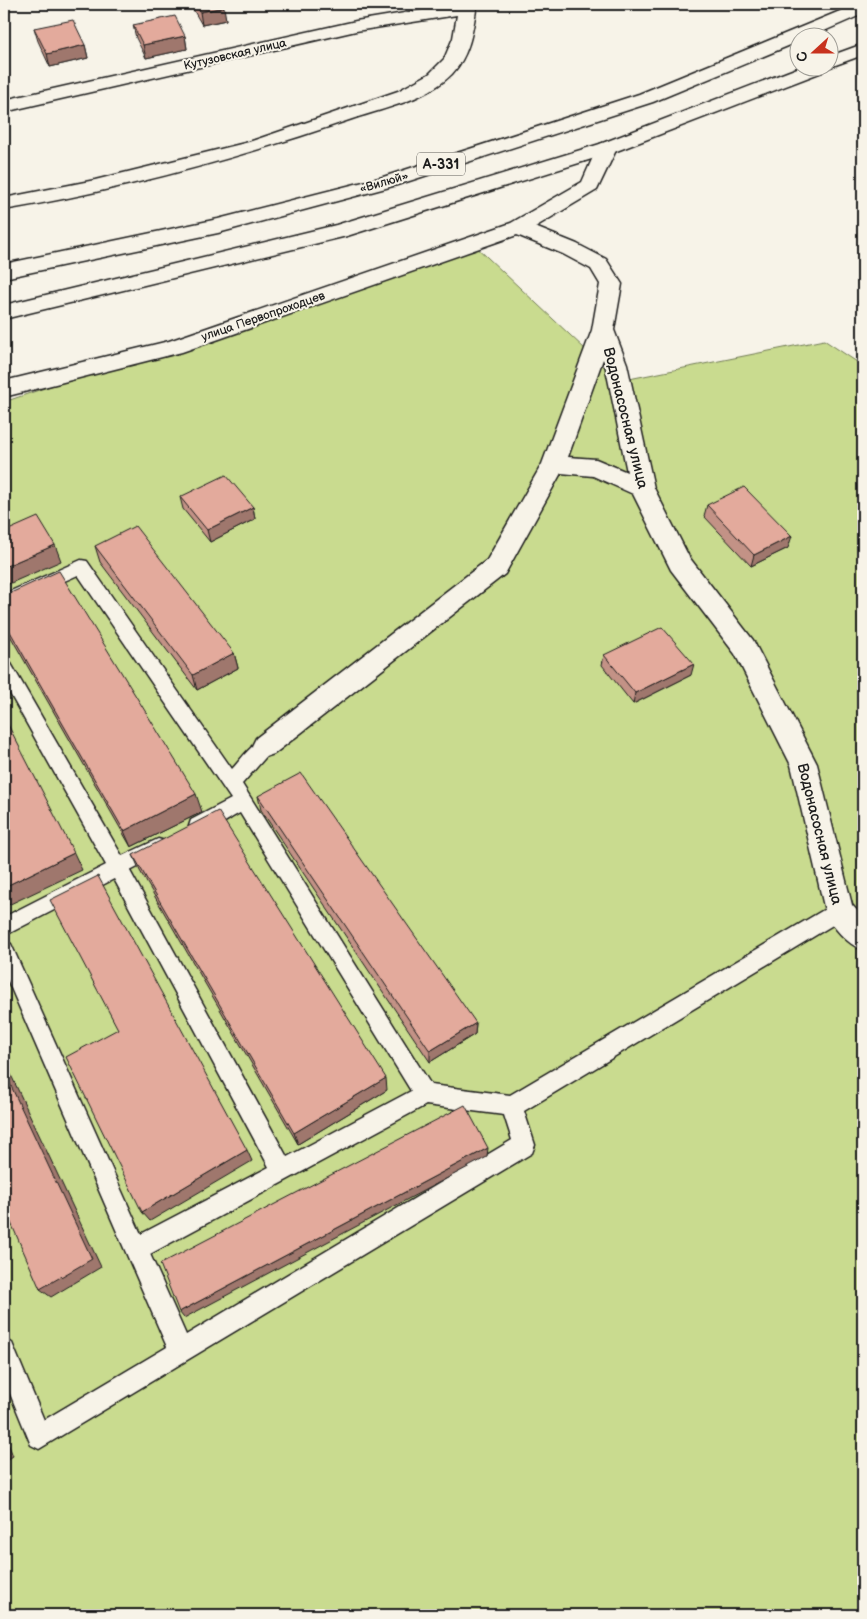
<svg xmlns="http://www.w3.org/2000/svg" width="867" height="1619" font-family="'Balsamiq Sans',sans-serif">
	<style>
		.green { fill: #c9db8f; stroke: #727c56 }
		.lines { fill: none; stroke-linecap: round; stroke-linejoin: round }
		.lane-casing { stroke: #1c1c1c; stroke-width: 3 }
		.street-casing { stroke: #1c1c1c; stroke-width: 3 }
		.highway-casing { stroke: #1c1c1c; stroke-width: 3 }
		.lane { fill: #f7f3e8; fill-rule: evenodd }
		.street { fill: #f7f3e8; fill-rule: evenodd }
		.highway { fill: #f7f3e8; fill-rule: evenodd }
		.wall { fill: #c39286; stroke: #1c1c1c }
		.shaded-wall { fill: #9f776d; stroke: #1c1c1c }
		.building { fill: #e3aa9c; stroke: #1c1c1c }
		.labels { text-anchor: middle; stroke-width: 4; stroke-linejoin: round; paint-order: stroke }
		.far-street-label { font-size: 12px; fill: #1c1c1c; stroke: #f7f3e8 }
		.shield { fill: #f7f3e8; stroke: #5e5c59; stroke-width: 1 }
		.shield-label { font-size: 14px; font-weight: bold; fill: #1c1c1c }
		.street-label { font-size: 15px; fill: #1c1c1c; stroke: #f7f3e8 }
	</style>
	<rect width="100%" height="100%" fill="#f7f3e8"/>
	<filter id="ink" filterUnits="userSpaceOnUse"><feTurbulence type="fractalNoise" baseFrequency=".02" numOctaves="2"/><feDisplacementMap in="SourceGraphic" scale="10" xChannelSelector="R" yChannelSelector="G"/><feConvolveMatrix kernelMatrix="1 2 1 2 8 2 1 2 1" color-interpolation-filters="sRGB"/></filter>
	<g filter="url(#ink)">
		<polygon class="green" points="471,242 619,381 824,340 863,366 863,1615 4,1615 4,402"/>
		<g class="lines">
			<g class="lane-casing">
				<path id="lane" d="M81,560l6,1 145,208c10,-10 24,-34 39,-28l3,5 -3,5 -29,33 189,301 79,10 322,-190 7,-3 7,3 3,6 -3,6 -322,194 11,34 -3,8 -493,296 -8,-4 -27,-66v-40l8,4 32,77 123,-73 -163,-375v-31l7,3 130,290 128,-67 -155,-288 -110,57v-19l102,-52 -102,-182v-23l6,2 112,194 36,-17 7,2 3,6 -3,6 -35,18 157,286 124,-66 -171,-278c-14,7 -34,24 -49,19l-2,-6 2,-6 40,-21 -153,-224 -74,33v-14zM426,1105l78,10 8,25 -326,195 -36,-81z"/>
			</g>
			<g class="street-casing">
				<g id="street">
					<path d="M459,4h18c-4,25 -7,51 -25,70 -26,26 -67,34 -100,45 -113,39 -230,71 -348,91v-12l91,-18 154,-38 149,-51 31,-17 15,-15 9,-21 4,-23 -101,16 -352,81v-12l352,-79z"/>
					<path d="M607,142l7,2 3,4 -20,42 -62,37 42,17 29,15 16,25 -8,46 13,34 27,124 35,69 64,83 64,124 35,141 11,12v33c-16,-6 -31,-23 -38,-39l-34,-146 -56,-111 -64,-84 -38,-76 -40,-18 -32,-3 -56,101 -231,180 -9,3 -9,-3 -4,-8 4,-8 231,-178 55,-96 50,-134 8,-46 -9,-15 -28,-15 -46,-19 -335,117 -178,45v-16l165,-40 342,-118 71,-41 15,-34 3,-4zM603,359l2,5 22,108 -31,-13 -28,-2z"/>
				</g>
			</g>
			<g class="highway-casing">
				<g id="highway">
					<polygon points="857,4 863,4 863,14 808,38 800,38 800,41 653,102 397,185 218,233 4,278 4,264 218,219 383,177 639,94"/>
					<polygon points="863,44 863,55 830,67 830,56"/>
					<polygon points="800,67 824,68 822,72 614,152 347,236 4,319 4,305 336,225 600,144"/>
				</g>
			</g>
			<use href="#lane" class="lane"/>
			<use href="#street" class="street"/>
			<use href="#highway" class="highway"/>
		</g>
		<g class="wall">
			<polygon points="190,4 222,4 226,20 202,25"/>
			<polygon points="133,25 185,36 187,49 146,58 136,38"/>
			<polygon points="34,28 85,45 88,58 50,67 38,41"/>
			<polygon points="180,497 253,507 255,519 210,542 183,509"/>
			<polygon points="707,505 788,548 751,566 704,516"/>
			<polygon points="95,546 234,653 238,668 197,690 100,562"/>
			<polygon points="4,596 202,812 131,847 4,625"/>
			<polygon points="604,655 691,675 633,704 602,665"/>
			<polygon points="258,796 476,1023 475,1034 430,1062 261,810"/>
			<polygon points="133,855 387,1090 298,1144 140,871"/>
		</g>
		<g class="shaded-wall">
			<polygon points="224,7 226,20 202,25 200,12"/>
			<polygon points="185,36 187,49 146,58 143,45"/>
			<polygon points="85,45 88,58 50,67 47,54"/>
			<polygon points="253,507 255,519 210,542 207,530"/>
			<polygon points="792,536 788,548 751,566 754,555"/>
			<polygon points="55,545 61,561 4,586 4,567"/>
			<polygon points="234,653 238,668 197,690 193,675"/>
			<polygon points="694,664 691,675 633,704 635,693"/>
			<polygon points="196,794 202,812 131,847 124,831"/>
			<polygon points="74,853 82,870 4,907 4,887"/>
			<polygon points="476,1023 475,1034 430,1062 430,1051"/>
			<polygon points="4,1060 101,1267 51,1297 40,1289 4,1071"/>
			<polygon points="386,1078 387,1090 298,1144 294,1133"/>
			<polygon points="488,1148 487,1157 184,1318 179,1312"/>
			<polygon points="247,1150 252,1161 150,1221 142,1212"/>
			<polygon points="4,1433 13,1456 4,1462"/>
		</g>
		<g class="building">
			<polygon points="195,4 222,4 224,7 200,12"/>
			<polygon points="175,16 185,36 143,45 133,25"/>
			<polygon points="73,20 85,45 47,54 34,28"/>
			<polygon points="226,475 253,507 207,530 180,497"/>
			<polygon points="744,487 792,536 754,555 707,505"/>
			<polygon points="38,517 55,545 4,567 4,532"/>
			<polygon points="135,526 234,653 193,675 95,546"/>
			<polygon points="59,571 196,794 124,831 4,621 4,596"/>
			<polygon points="662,627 694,664 635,693 604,655"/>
			<polygon points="4,717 74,853 4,887"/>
			<polygon points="301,773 476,1023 430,1051 258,796"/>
			<polygon points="218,811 386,1078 294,1133 133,855"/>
			<polygon points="98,876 247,1150 142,1212 66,1057 118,1029 50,900"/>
			<polygon points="4,1071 92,1259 40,1289 4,1207"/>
			<polygon points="465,1105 488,1148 179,1312 160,1264"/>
			<polygon points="4,1448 6,1454 4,1456"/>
		</g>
	</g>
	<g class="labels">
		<g class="far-street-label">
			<text transform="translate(235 54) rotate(-13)" y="4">Кутузовская улица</text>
			<text transform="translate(384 182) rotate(-16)" y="4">«Вилюй»</text>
			<text transform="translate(263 316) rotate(-19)" y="4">улица Первопроходцев</text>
		</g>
		<rect class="shield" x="417" y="152.5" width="48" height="23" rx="4"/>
		<g class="shield-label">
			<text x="441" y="169">А-331</text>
		</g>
		<g class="street-label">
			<text transform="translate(626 418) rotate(76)" y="5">Водонасосная улица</text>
			<text transform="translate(820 834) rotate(76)" y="5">Водонасосная улица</text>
		</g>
	</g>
	<rect width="867" height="1619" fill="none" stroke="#f7f3e8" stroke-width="20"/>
	<rect x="10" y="10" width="847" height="1599" fill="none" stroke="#1c1c1c" stroke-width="2" filter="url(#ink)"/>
	<g transform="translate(814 52) rotate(249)"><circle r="24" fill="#f7f3e8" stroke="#9f9d96"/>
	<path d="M0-4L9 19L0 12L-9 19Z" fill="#c8321e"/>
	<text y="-8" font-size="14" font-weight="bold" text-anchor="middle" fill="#1c1c1c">С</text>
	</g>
</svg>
